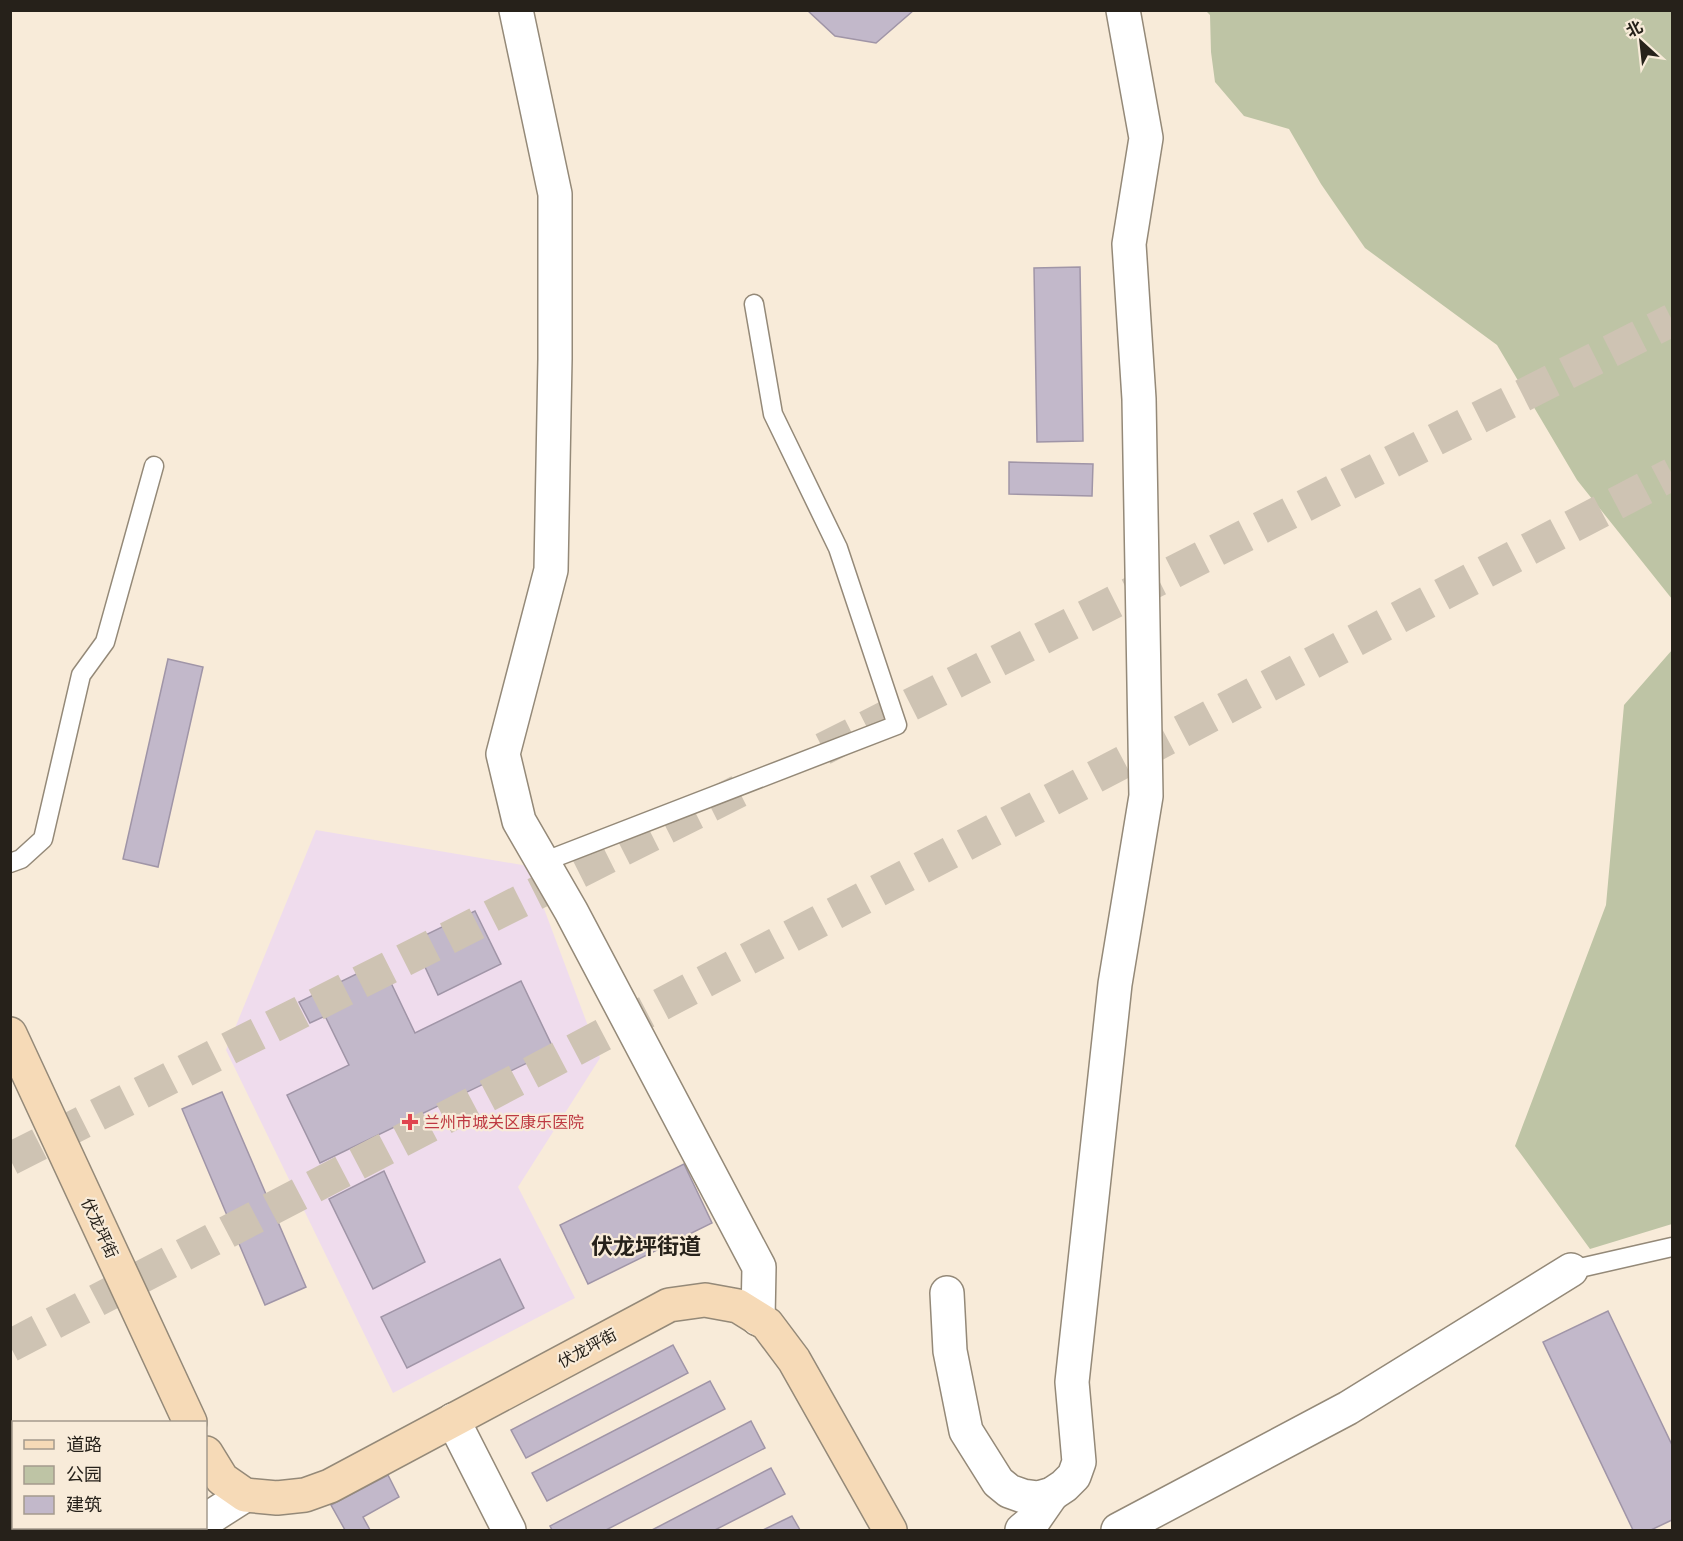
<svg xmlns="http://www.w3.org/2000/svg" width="1683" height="1541" font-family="Karla,'Noto Sans SC',sans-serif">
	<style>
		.medical { fill: #efdced }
		.green { fill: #bec4a5 }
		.building { fill: #c2b8ca; stroke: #a095a7; stroke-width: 1.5 }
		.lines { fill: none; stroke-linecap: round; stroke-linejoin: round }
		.trunk-tunnel { stroke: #cec3b3; stroke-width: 33; stroke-dasharray: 33 16; stroke-linecap: butt }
		.service-casing { stroke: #948978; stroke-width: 21 }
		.minor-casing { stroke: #948978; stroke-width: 36 }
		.secondary-casing { stroke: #948978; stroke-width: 36 }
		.service { stroke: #fff; stroke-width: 18 }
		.minor { stroke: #fff; stroke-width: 33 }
		.secondary { stroke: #f6dab7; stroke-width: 33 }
		.health-dot { fill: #e0444e; stroke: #f8ebd9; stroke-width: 2 }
		.labels { text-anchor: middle; stroke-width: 4.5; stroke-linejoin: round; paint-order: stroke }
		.health-label { font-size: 16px; fill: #be3a42; stroke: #f8ebd9; text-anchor: start }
		.street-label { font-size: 16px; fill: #26211a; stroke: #f8ebd9 }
		.district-label { font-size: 22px; font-weight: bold; fill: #26211a; stroke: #f8ebd9 }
	</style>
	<rect width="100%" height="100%" fill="#f8ebd9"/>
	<polygon class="medical" points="316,830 528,866 600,1058 518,1187 575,1298 393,1393 226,1050"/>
	<g class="green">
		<polygon points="1206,11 1672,11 1672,599 1577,480 1497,345 1365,248 1321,184 1289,129 1244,116 1215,82 1211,52 1210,15"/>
		<polygon points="1672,650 1672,1224 1590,1249 1515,1146 1606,905 1624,705"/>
	</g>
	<g class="building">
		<polygon points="807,10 914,10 876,43 835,36"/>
		<polygon points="1080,267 1083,441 1037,442 1034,268"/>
		<polygon points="1009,462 1093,464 1092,496 1009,494"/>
		<polygon points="168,659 203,667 158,867 123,859"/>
		<polygon points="475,911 501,964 438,995 413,941"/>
		<polygon points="381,962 415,1033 521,981 554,1050 320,1163 287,1095 349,1065 325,1016 310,1023 299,1002"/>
		<polygon points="222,1092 306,1287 265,1305 182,1109"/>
		<polygon points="684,1164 712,1223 588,1284 560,1225"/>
		<polygon points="384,1171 425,1262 373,1289 329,1199"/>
		<polygon points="500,1259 524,1308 407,1368 381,1317"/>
		<polygon points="1608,1311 1672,1445 1672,1520 1651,1530 1633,1530 1543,1342"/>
		<polygon points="673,1345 688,1373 526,1458 511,1430"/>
		<polygon points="710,1381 725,1409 547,1501 532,1473"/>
		<polygon points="751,1421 765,1448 606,1530 552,1530 550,1526"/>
		<polygon points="771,1468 785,1494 715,1530 652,1530"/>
		<polygon points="388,1475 399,1497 363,1517 370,1530 345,1530 331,1505"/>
		<polygon points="792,1516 800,1530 763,1530"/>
	</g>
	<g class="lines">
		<g class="trunk-tunnel">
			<polyline points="823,749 1672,320"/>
			<polyline points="10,1159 739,791"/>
			<polyline points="10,1346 1672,474"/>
		</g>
		<g class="service-casing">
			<g id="service">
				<polyline points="543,862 897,725 838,548 773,414 754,304"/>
				<polyline points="10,863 21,859 43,839 81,675 105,642 154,466"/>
				<polyline points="1571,1270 1672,1247"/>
			</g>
		</g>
		<g class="minor-casing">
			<g id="minor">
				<polyline points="516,10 555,194 555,359 551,570 503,754 519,821 571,911 759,1267 758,1319"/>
				<polyline points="947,1293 950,1351 966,1431 998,1482 1009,1491 1023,1496 1038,1498 1052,1494 1064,1486 1074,1476 1079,1462 1072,1382 1115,984 1146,796 1139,399 1129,244 1146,138 1123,10"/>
				<polyline points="453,1420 509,1530"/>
				<polyline points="206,1520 245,1495"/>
				<polyline points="1022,1530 1034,1520 1052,1494"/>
				<polyline points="1118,1530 1348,1408 1571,1270"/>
			</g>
		</g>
		<g class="secondary-casing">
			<g id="secondary">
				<polyline points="10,1034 190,1422"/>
				<polyline points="206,1453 222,1479 245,1495 277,1498 305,1495 330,1486 669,1305 705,1300 738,1306 767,1324 794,1360 890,1530"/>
			</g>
		</g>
		<use href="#service" class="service"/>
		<use href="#minor" class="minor"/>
		<use href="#secondary" class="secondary"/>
	</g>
	<path class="health-dot" d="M407 1113h6v6h6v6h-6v6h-6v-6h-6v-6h6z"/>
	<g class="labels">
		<g class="health-label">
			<text x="424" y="1128">兰州市城关区康乐医院</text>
		</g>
		<g class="street-label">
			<text transform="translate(100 1228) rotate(65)" y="6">伏龙坪街</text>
			<text transform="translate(587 1348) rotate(-28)" y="6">伏龙坪街</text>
		</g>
		<g class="district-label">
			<text x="646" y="1254">伏龙坪街道</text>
		</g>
	</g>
	<rect width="1683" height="1541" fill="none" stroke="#26211a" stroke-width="24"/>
	<rect x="12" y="1421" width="195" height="108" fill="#f8ebd9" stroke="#a49a8d" stroke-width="1.5"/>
	<rect x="24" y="1440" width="30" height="9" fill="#f6dab7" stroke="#a49a8d" stroke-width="1.5"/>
	<text x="66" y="1451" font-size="18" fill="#26211a">道路</text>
	<rect x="24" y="1466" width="30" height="18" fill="#bec4a5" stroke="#a49a8d" stroke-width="1.5"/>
	<text x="66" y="1481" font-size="18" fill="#26211a">公园</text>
	<rect x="24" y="1496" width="30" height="18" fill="#c2b8ca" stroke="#a49a8d" stroke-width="1.5"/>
	<text x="66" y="1511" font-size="18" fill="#26211a">建筑</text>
	<g transform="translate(1641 42) rotate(333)" stroke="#f8ebd9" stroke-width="4.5" paint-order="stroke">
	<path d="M0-4.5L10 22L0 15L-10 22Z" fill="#26211a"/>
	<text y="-9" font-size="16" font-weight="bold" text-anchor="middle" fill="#26211a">北</text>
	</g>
</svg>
